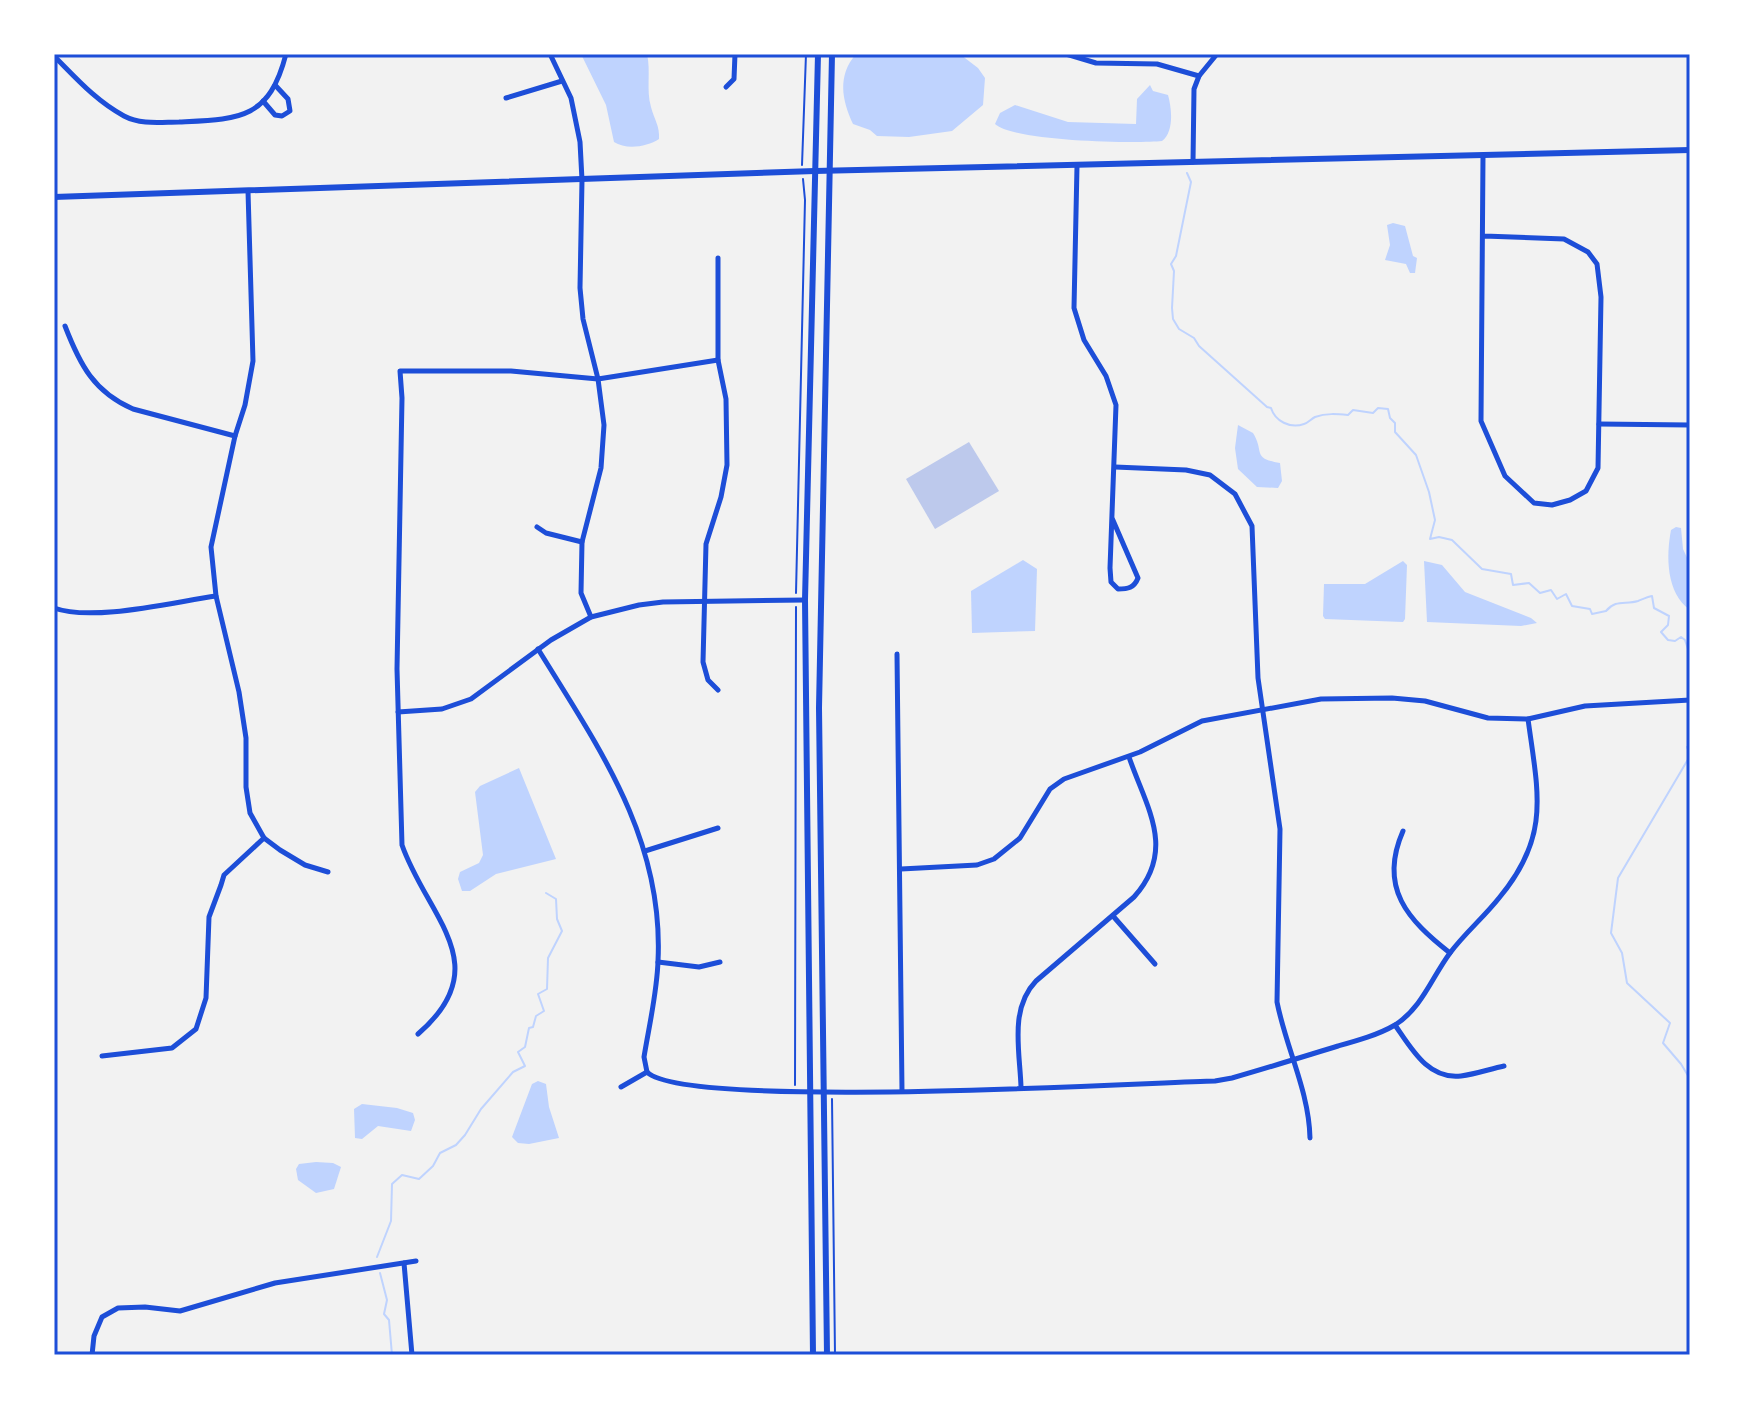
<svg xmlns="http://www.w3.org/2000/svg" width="1744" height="1409" font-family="Bitter,serif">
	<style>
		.water { fill: #bfd3fe }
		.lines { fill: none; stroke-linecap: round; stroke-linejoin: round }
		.stream { stroke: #bfd3fe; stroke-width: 2 }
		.building { fill: #bdc9ec }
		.path { stroke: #1d4ed8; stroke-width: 2 }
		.minor { stroke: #1d4ed8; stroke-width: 5 }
		.tertiary { stroke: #1d4ed8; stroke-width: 6 }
		.neatline { fill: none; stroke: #1d4ed8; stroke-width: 3 }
	</style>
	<rect width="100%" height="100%" fill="#f2f2f2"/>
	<g class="water">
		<path d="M581,54h66c4,17 -1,36 4,53 3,12 9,19 8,32 -12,8 -33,11 -45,3l-8,-37z"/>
		<path d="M856,54l105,1 17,13 7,10 -2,27 -31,26 -43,6 -32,-1 -7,-6 -17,-6c-11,-24 -16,-48 3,-70z"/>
		<path d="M1150,85l3,6 15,4c4,14 6,37 -6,46 -28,3 -149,0 -167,-17l5,-11 15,-8 53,17 68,2 1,-25z"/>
		<polygon points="1393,223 1405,226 1413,256 1417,258 1415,273 1410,273 1406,264 1385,260 1390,245 1387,225"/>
		<path d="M1238,425l15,8c12,19 -2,25 27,30l2,18 -4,7 -21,-1 -19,-18 -3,-21z"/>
		<path d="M1676,527l5,1 2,21 7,15v46c-24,-17 -24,-54 -19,-80z"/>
		<polygon points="1023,560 1037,569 1035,631 972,633 971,591"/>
		<polygon points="1403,561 1407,565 1405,619 1403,622 1325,619 1323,616 1324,584 1365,584"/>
		<polygon points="1424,561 1442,565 1465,592 1531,618 1537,623 1521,626 1427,622"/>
		<polygon points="519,768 556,859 496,874 470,891 462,891 458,879 460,872 479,863 483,855 475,792 480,786"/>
		<polygon points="538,1081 546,1084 549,1107 559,1138 529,1144 518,1143 512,1137 532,1084"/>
		<polygon points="362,1104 397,1108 413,1113 415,1120 411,1131 378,1126 362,1139 355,1138 354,1109"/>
		<polygon points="316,1162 333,1163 341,1167 334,1189 316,1193 298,1180 296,1169 299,1164"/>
	</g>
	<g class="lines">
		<g class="stream">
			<path d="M1187,173l4,9 -15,74 -5,8 3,7 -2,37 1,11 6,10 15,9 5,8 68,61 4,1c4,13 19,21 33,16 4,-1 7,-5 11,-7 11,-4 22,-3 33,-2l5,-5 20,3 5,-5 10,1 2,9 5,5v9l21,23 13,37 6,28 -5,19 9,-2 13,3 30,29 29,5 2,11 16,-2 11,10 11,-3 6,9 9,-5 6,12 18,3 2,5 14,-3c10,-12 19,-6 32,-10 5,-2 9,-4 14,-5l2,12 15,8 -1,9 -7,7 7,8 7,1 6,-4 4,3 5,15"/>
			<polyline points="1690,744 1687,747 1690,754"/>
			<polyline points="1690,756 1618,878 1611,933 1622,953 1627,983 1670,1023 1663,1043 1681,1064 1690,1079"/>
			<polyline points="377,1257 391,1221 392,1184 402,1175 419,1179 433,1166 440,1153 456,1145 465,1135 481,1109 513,1072 525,1066 518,1052 525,1047 529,1028 533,1027 536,1016 544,1011 538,994 547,989 548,958 562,931 557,919 556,899 546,893"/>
			<polyline points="380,1273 387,1300 384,1314 389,1320 392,1355"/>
		</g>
	</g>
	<polygon class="building" points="969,442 999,491 935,529 906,479"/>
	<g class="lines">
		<g class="path">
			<polyline points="802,165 806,54"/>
			<polyline points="796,593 805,200 803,179"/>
			<polyline points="795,1085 796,607"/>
			<polyline points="832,1099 835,1355"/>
		</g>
		<g class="minor">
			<polyline points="550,54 571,98 580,142 582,180 580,288 583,319 598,379 604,425 601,468 582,542 581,593 591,617"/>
			<polyline points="1066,54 1096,63 1157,64 1199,76"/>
			<path d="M54,56c22,22 42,45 70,60 17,9 37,6 55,6 60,-3 90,-2 107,-68"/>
			<polyline points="726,87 734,79 735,54"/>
			<polyline points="506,98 562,81"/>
			<polyline points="263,101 275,115 282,116 290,111 288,99 275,85"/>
			<polyline points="1483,156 1481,421 1505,476 1534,503 1552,505 1570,500 1586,491 1598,468 1601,297 1597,264 1588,252 1564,239 1484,236"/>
			<polyline points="1193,162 1194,89 1199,76 1217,54"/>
			<path d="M1077,166l-3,142 10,32 22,36 10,29 -6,163 1,14 7,7c10,0 16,-1 20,-11l-26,-60"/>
			<polyline points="248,191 253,361 245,405 235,436 211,547 216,596 239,692 246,738 246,787 250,813 264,838 280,850 305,865 328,872"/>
			<polyline points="718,258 718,360 726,399 727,465 721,497 706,544 703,662 708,680 718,690"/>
			<path d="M65,326c15,39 29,66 68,83l102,27"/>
			<polyline points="1599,424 1690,425"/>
			<path d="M1115,467l71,3 24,5 25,19 17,32 6,152 22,151 -3,173c9,46 32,89 33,136"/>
			<polyline points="537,527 546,533 582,542"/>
			<path d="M54,608c39,14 119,-6 162,-12"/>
			<path d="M538,649c61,99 126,190 120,312 -1,32 -9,65 -14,96l3,15"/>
			<polyline points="897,654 902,1091"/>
			<polyline points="398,712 442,709 471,699 551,640 591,617 639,605 663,602 805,600"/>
			<path d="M1403,831c-25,57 5,89 47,122"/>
			<polyline points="645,851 718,828"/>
			<polyline points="901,869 977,865 994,859 1020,838 1050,789 1064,779 1140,752 1202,721 1321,699 1392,698 1425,701 1488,718 1528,719 1585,706 1690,700"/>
			<polyline points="1113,916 1155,964"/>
			<polyline points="658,962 699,967 720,962"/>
			<path d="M1395,1025c16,23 33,55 66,51 15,-2 29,-7 43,-10"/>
			<path d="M418,1034c80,-69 9,-117 -16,-189l-5,-176 5,-271 -2,-27h111l87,8 120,-19"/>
			<polyline points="102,1056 172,1048 196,1029 206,998 209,917 221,885 224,875 264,838"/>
			<path d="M647,1072c38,38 489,11 568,9l17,-3c35,-10 70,-21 106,-32 18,-5 40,-11 57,-21 27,-17 37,-48 55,-72 15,-20 34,-36 49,-55 52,-62 39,-105 29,-179"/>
			<polyline points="621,1087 647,1072"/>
			<path d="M1021,1087c-1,-35 -12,-78 15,-106l98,-84c43,-48 12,-90 -5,-140"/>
			<polyline points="404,1263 412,1355"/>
			<polyline points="92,1355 94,1336 102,1317 118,1308 145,1307 180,1311 275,1283 416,1261"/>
		</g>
		<g class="tertiary">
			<polyline points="54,197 815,171 1690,150"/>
			<polyline points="813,1355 805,600 818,54"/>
			<polyline points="827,1355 819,708 832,54"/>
		</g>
	</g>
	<rect width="1744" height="1409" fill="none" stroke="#ffffff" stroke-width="112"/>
	<rect x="56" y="56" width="1632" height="1297" class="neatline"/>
</svg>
